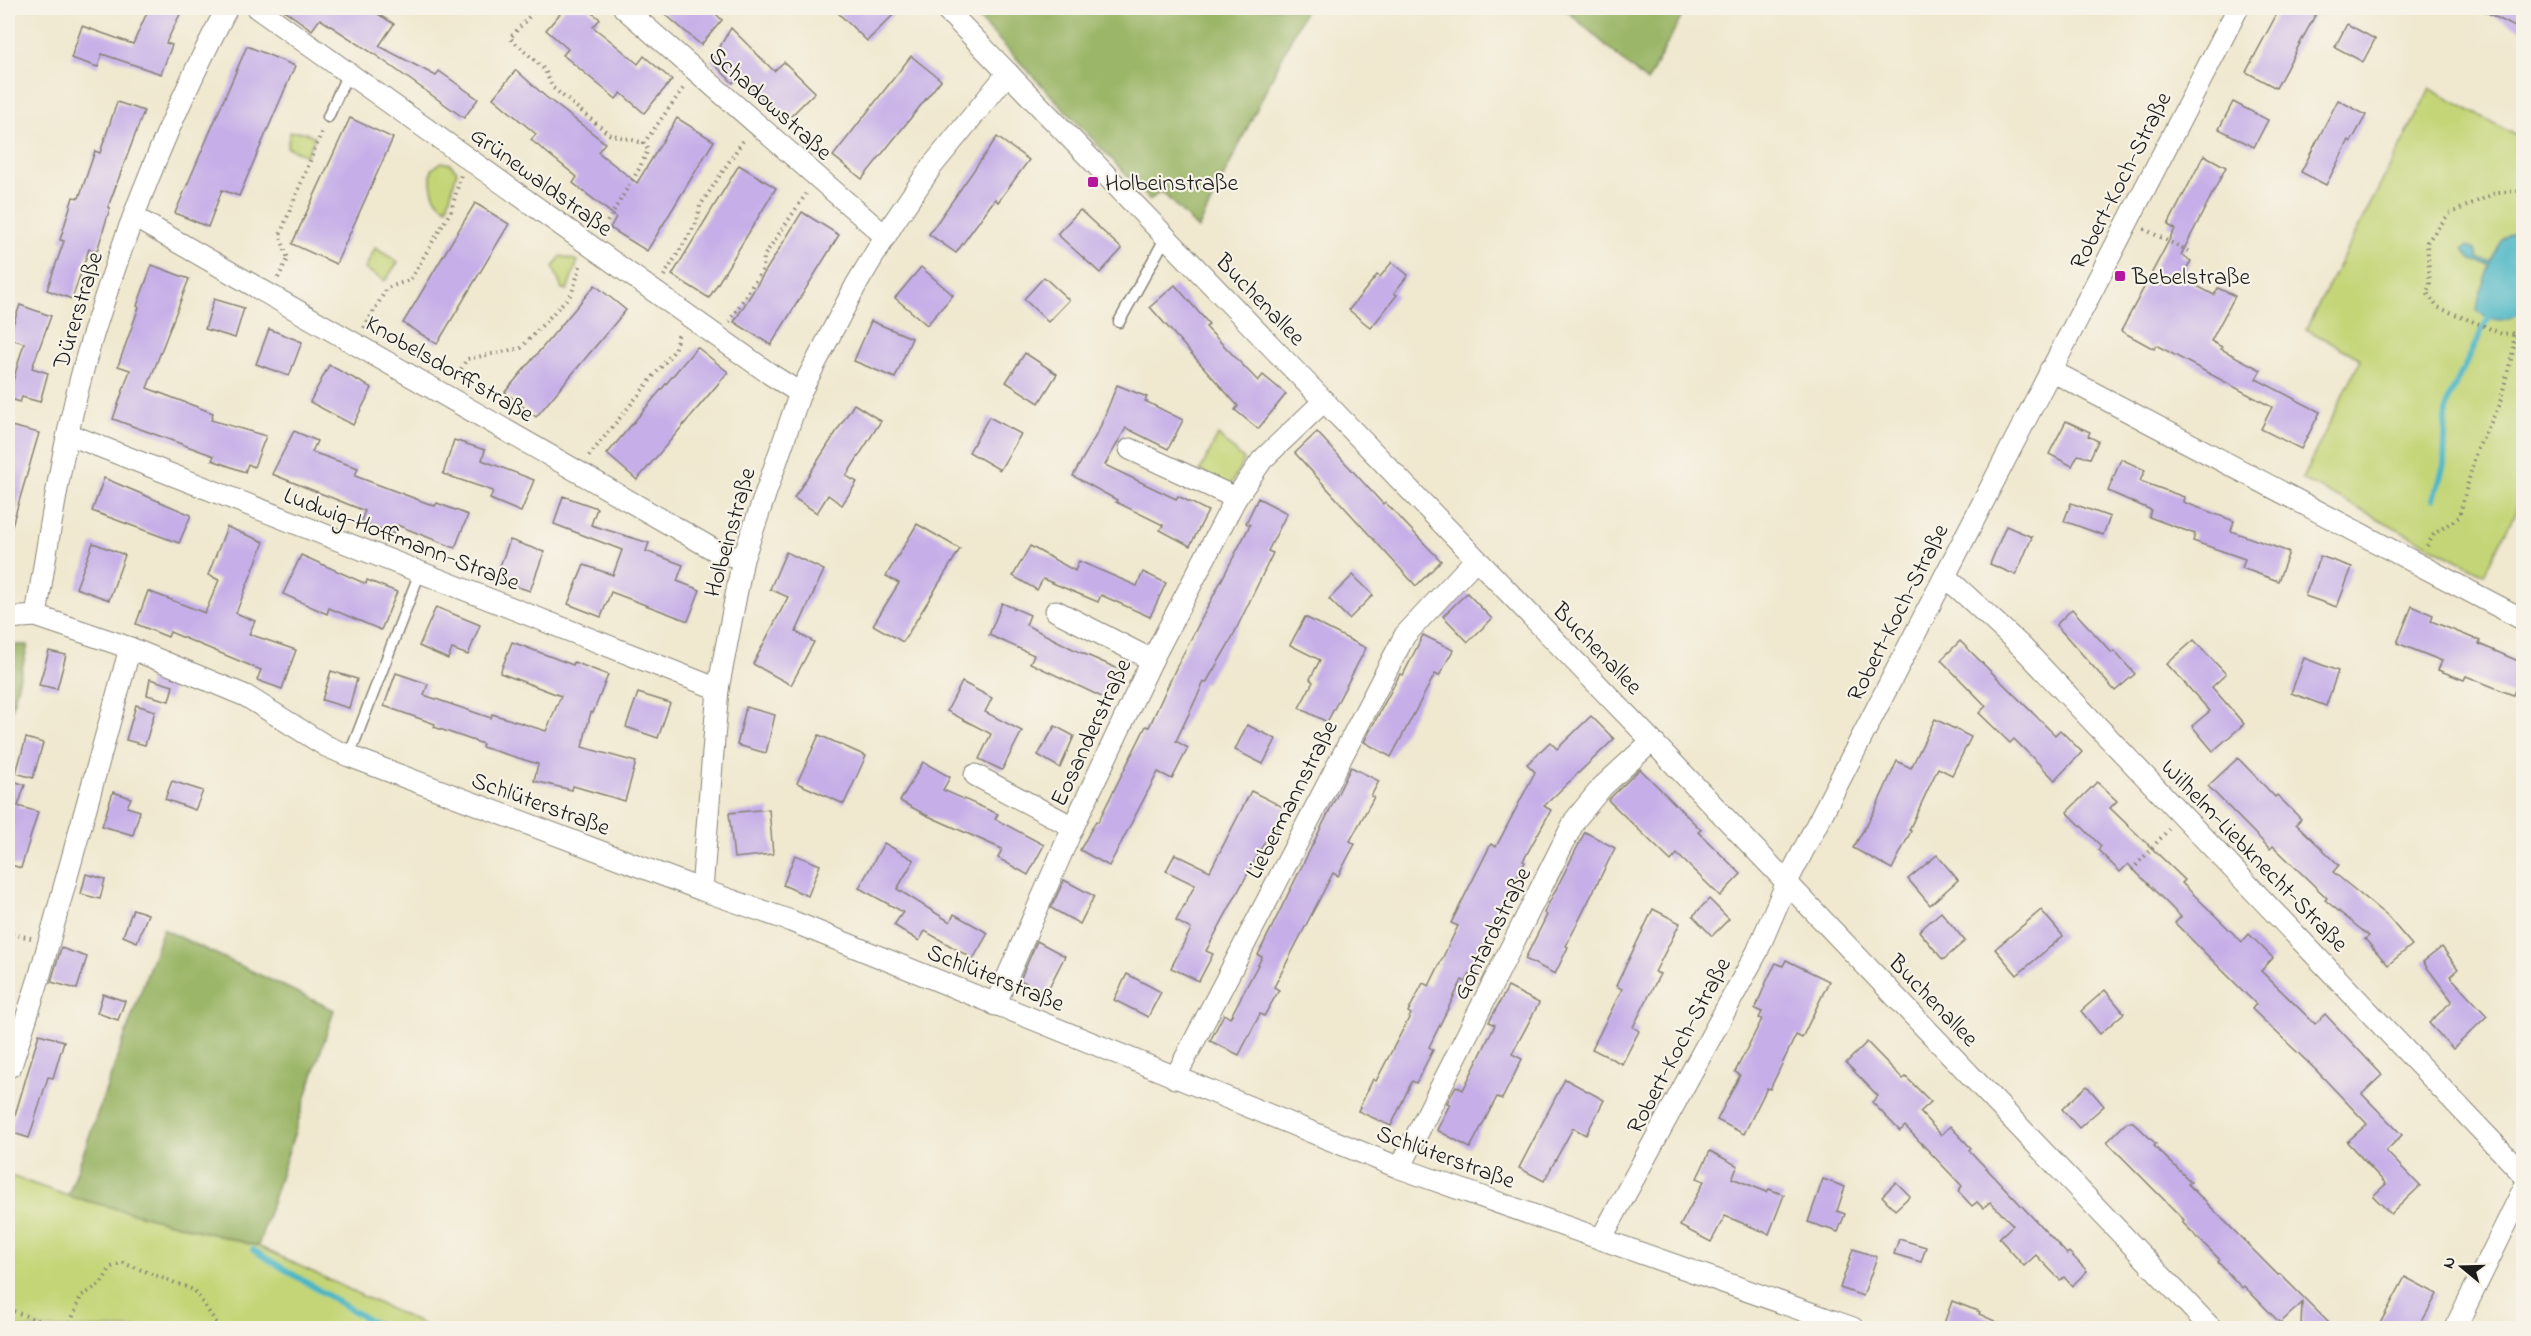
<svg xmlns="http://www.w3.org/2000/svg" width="2531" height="1336" font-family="'Indie Flower',sans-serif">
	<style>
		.green { fill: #c4d577; stroke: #70784a; stroke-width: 1.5 }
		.forest { fill: #9bb668; stroke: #5c6942; stroke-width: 1.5 }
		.water { fill: #49b6c4; stroke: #326970; stroke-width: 1.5 }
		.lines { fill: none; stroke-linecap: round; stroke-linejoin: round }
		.stream { stroke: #49b6c4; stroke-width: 6 }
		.building { fill: #c6afe8 }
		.service-casing { stroke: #868276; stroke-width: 13 }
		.minor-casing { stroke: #868276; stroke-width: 23 }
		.path { stroke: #868276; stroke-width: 4; stroke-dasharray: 1.5 4.5; stroke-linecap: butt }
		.service { stroke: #fff; stroke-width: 10 }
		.minor { stroke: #fff; stroke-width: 21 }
		.poi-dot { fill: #b5179e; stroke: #f7f3e8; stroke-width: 2 }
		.labels { text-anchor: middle; stroke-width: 4.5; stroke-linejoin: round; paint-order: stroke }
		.street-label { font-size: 24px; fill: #1c1c1c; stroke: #f7f3e8 }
		.poi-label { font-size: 24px; fill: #1c1c1c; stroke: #f7f3e8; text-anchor: start }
	</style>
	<rect width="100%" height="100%" fill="#f7f3e8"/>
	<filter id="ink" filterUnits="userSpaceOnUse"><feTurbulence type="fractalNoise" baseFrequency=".0167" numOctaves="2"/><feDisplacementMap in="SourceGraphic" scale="12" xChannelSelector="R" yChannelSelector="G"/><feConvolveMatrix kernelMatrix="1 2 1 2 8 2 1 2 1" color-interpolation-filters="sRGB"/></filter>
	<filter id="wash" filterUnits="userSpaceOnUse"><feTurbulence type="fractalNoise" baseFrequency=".008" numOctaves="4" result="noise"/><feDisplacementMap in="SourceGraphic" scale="24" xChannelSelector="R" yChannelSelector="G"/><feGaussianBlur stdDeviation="1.35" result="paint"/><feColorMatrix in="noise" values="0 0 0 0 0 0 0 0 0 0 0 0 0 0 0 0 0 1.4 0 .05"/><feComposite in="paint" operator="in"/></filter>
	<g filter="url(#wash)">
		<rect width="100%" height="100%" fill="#f0e8cf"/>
		<g class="green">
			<polygon points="2430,89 2523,139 2523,497 2484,574 2302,479 2361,359 2306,329"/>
			<polygon points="290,132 304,132 315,137 306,156 287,147"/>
			<path d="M442,162l8,2 7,7 -10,37c-15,-7 -18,-24 -15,-39z"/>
			<polygon points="375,248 398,262 385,281 365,269"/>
			<polygon points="561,256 578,261 567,290 562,289 553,267"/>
			<polygon points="1218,435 1244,460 1230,486 1200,471"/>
			<polygon points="8,1175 68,1196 258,1246 430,1328 8,1328"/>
		</g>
		<g class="forest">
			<polygon points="969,8 1306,8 1198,229 1161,191 1150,200"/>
			<polygon points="1564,8 1686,8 1647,82"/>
			<polygon points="8,645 28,645 8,723"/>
			<polygon points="163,929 334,1010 258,1246 68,1196"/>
		</g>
		<path class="water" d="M2523,229v82c-18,12 -29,12 -46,0l3,-19 10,-27 -18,-5 -9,-11 4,-3c7,2 11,5 11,13l13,3c8,-18 12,-29 32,-33z"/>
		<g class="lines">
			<g class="stream">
				<polyline points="2434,499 2444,465 2446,411 2449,398 2488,318"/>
				<polyline points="253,1250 368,1320 388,1328"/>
			</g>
		</g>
		<g id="blocks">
			<g class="building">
				<polygon points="149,8 183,8 166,43 172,45 161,74 102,54 98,67 71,58 82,26 133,44"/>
				<polygon points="281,8 368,8 394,24 379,46 436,76 439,71 478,99 464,118 374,54 320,19 312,30"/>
				<polygon points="565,8 586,8 600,19 593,27 612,42 638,64 644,56 672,80 644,113 621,93 616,99 563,55 568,49 546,30"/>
				<polygon points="658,8 710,8 722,20 701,45"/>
				<polygon points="833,8 900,8 867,41"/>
				<polygon points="2280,8 2319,8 2276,88 2246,72"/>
				<polygon points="2478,8 2523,8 2523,31"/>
				<polygon points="2347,24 2375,39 2363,62 2335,47"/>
				<polygon points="731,28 774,71 784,62 815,92 786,121 740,76 733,83 711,61"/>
				<polygon points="247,46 295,66 239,196 222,190 208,227 175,213"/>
				<polygon points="911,56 941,80 862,179 833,156"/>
				<polygon points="516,70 546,97 605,143 598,152 637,183 677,118 714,141 647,251 610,228 616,217 573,183 577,177 531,140 536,134 493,98"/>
				<polygon points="2338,100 2366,115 2351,142 2349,140 2326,185 2301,172"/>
				<polygon points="117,102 144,111 108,207 110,208 97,251 89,249 72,299 47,290 64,241 60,240 73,197 79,198 95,151 100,153"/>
				<polygon points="2233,102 2268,120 2254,147 2219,129"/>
				<polygon points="350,118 393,138 336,264 292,244"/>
				<polygon points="997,137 1029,160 998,202 995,199 956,253 929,234"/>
				<polygon points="2204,155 2226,167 2181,255 2191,261 2182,278 2214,295 2218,288 2235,296 2211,341 2222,347 2221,349 2261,370 2256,379 2320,412 2301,449 2261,429 2272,407 2156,345 2154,349 2121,331 2175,229 2168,225"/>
				<polygon points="739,165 776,188 709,298 672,275"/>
				<polygon points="475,203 509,224 437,344 403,323"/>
				<polygon points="1080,210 1122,249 1100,273 1057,234"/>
				<polygon points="802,212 839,235 771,345 734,322"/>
				<polygon points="1392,262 1408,275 1394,293 1397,295 1371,328 1349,310 1377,275 1380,277"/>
				<polygon points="152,265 189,279 147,388 213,413 211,420 266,436 254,467 248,464 245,472 212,460 214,456 113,419 130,370 118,366 139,307 137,306"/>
				<polygon points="921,267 953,295 927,325 895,298"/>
				<polygon points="1044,277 1069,300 1048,322 1024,299"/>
				<polygon points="595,285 626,310 536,417 505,392"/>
				<polygon points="1175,285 1209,324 1206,327 1258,381 1263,375 1286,394 1258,429 1235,410 1238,406 1150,307"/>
				<polygon points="214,299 244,308 235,338 205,329"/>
				<polygon points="20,305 51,316 32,368 48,373 40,402 22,397 20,402 8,398 24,343 8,338"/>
				<polygon points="871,321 912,338 895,378 854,361"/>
				<polygon points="269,329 302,342 289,376 256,364"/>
				<polygon points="697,347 728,372 637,480 607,454"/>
				<polygon points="1025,353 1057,374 1039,403 1006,382"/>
				<polygon points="329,365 372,388 353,425 310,402"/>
				<polygon points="1117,385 1147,397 1145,401 1183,420 1168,449 1126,428 1105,465 1176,499 1178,496 1208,511 1190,546 1160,530 1163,525 1116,502 1117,500 1073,476 1099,430"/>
				<polygon points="854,404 881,421 846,476 857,482 842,505 828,495 817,513 794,498"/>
				<polygon points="989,417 1021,434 1000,470 969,452"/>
				<polygon points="2066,421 2090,432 2088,436 2098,441 2090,458 2078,455 2072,466 2049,454"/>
				<polygon points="11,426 39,433 11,529 8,528 8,441"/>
				<polygon points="294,431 317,441 312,452 358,468 355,476 435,506 437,503 468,515 455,548 397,525 393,534 361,521 365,511 272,474"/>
				<polygon points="1317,432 1383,504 1385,502 1441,561 1416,586 1295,453"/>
				<polygon points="454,440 485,450 482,460 534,480 521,512 490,499 493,491 443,474"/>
				<polygon points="2121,459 2145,470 2140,481 2184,497 2183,502 2234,521 2231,531 2289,552 2278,581 2242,568 2245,559 2193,541 2195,534 2149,517 2151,510 2108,491"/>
				<polygon points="104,478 191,515 179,543 92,511"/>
				<polygon points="563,496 597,508 591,525 649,543 646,551 683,565 677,581 700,590 688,621 611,592 601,617 568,604 584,565 613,575 622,550 554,524"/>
				<polygon points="1258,498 1287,513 1268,551 1273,553 1231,640 1206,683 1204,682 1176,741 1188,748 1172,779 1158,772 1109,866 1080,850 1096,821 1098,822 1146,726 1149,727 1176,668 1250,525 1246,523"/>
				<polygon points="2071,503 2110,517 2103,535 2064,521"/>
				<polygon points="917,524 960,549 903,642 873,625 899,583 886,576"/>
				<polygon points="2006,526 2032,537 2016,575 1990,564"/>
				<polygon points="227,527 264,542 236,613 255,621 249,634 296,650 282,689 257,680 261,670 170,632 168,637 136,624 148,591 205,613 219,580 208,575"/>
				<polygon points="510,540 544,552 530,591 495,579"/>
				<polygon points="93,543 125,555 109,600 76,588"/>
				<polygon points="1030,546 1075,571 1079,561 1137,586 1143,572 1166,583 1150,617 1101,595 1098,602 1043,579 1037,590 1013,576"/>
				<polygon points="786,552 824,570 796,632 814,642 791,685 753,664 788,597 770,589"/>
				<polygon points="301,555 366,584 367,580 397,592 381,630 329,608 327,614 283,594"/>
				<polygon points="2320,556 2352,567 2337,607 2305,596"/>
				<polygon points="1353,575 1373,595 1349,619 1329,599"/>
				<polygon points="1467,593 1492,619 1468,642 1443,616"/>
				<polygon points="1002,603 1030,615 1026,625 1073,649 1123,671 1110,701 1030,663 1034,655 989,635"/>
				<polygon points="2412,606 2433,615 2431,621 2480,641 2479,644 2523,663 2523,670 2513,695 2466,676 2464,680 2438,670 2442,661 2397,643"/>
				<polygon points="436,607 480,625 468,655 452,649 448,659 419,646"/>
				<polygon points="2072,609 2112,653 2114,651 2135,674 2115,691 2056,625"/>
				<polygon points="1305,617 1366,648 1327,722 1299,708 1313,682 1310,679 1320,660 1290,645"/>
				<polygon points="1423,635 1453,650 1439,676 1435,674 1391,757 1364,742 1400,674 1403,675"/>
				<polygon points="2194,640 2226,674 2212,687 2244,724 2213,751 2192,726 2210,711 2167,664"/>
				<polygon points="1960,641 2055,735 2060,730 2082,752 2055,780 2014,739 2010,743 1979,713 1986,706 1941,660"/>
				<polygon points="512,642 573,665 574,662 608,675 593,713 591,712 582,747 636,762 625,801 573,786 572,790 534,781 538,764 482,747 483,744 434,727 435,724 384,706 396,673 428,684 424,695 491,718 492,714 546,731 561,696 500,673"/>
				<polygon points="49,651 66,655 57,689 39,685"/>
				<polygon points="2304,658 2338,671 2326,706 2291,693"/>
				<polygon points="331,671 357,679 349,708 322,700"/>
				<polygon points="150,679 173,686 169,701 147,695"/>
				<polygon points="962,682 992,698 985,712 1022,731 1002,770 979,759 991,734 947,711"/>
				<polygon points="638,693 670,703 658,738 626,727"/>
				<polygon points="136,705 155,711 145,745 126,740"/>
				<polygon points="746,707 775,715 766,753 737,745"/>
				<polygon points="1591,716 1614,739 1544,806 1551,810 1523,861 1525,862 1466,982 1462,980 1429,1047 1433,1050 1416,1083 1412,1081 1391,1126 1358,1111 1373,1079 1376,1081 1411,1014 1408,1012 1423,983 1429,986 1458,926 1451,923 1491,844 1496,847 1535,772 1527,764 1550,742 1557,749"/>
				<polygon points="1935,719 1971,737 1952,775 1938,768 1909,830 1911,831 1892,869 1853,848 1874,812 1897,761 1911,768"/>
				<polygon points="1247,725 1276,739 1263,764 1235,750"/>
				<polygon points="1055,726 1074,736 1060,768 1038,755"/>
				<polygon points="819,735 866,756 844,804 797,783"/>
				<polygon points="26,738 43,743 33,778 16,773"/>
				<polygon points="2238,758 2275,797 2277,795 2301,819 2296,824 2339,865 2333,872 2387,916 2412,945 2388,965 2365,939 2369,936 2325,900 2327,898 2273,846 2270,849 2208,786"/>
				<polygon points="923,762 950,777 943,790 998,814 995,819 1044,845 1028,875 998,858 1002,849 926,815 900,801"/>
				<polygon points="1351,767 1379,781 1371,796 1374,797 1350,841 1355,844 1338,876 1333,873 1274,987 1279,990 1264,1016 1260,1014 1239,1055 1210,1041 1224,1014 1230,1018 1262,957 1258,955"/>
				<polygon points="1640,769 1701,830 1698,832 1741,874 1720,896 1677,854 1671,861 1608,800"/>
				<polygon points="8,779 25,785 18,806 38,812 21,868 8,864"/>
				<polygon points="172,781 203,791 195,810 165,799"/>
				<polygon points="2097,782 2117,801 2110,808 2185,880 2182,883 2242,942 2249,934 2273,958 2261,971 2315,1024 2325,1014 2382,1075 2362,1094 2402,1135 2386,1151 2420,1186 2391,1214 2373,1196 2386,1184 2347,1142 2367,1124 2317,1071 2252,1009 2256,1004 2175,923 2181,917 2128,864 2120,872 2098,850 2101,846 2067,812"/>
				<polygon points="1251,791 1287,809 1272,838 1268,836 1206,951 1213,954 1199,981 1171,968 1191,929 1176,921 1195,885 1166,871 1175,854 1210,871"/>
				<polygon points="113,792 131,798 127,807 140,811 133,835 102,826"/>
				<polygon points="769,809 773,854 734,858 729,813"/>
				<polygon points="1585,832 1615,848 1566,946 1568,947 1555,974 1525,959 1547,915 1544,913"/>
				<polygon points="884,843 914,860 897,889 950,922 954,914 988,933 973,959 925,931 919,941 894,925 903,912 859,888"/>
				<polygon points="795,855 820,865 808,896 783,885"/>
				<polygon points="1937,855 1958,880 1930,905 1908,879"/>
				<polygon points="86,874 105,879 100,899 81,894"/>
				<polygon points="1064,880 1094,896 1080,924 1051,908"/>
				<polygon points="1709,899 1729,919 1712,936 1693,916"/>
				<polygon points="133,909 148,914 137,942 123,936"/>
				<polygon points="1653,909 1680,923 1655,972 1660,974 1633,1027 1639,1031 1622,1064 1592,1049 1622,989 1616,986"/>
				<polygon points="2041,910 2063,936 2017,975 1995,949"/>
				<polygon points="1941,912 1965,941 1943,960 1919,931"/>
				<polygon points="1037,941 1065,956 1046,993 1020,980"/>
				<polygon points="2442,947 2458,969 2450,976 2487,1016 2453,1049 2429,1023 2452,1001 2423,962"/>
				<polygon points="61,948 87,957 77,989 51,982"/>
				<polygon points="1786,960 1829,981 1802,1038 1796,1035 1770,1089 1767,1088 1744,1134 1717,1120 1740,1075 1735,1072 1762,1019 1759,1018 1762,1012 1755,1009 1768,978 1776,963 1783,966"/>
				<polygon points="1127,974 1161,992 1148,1017 1114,1000"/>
				<polygon points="1508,987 1539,1003 1512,1054 1522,1059 1502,1099 1497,1097 1470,1148 1437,1130 1450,1104 1447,1103 1456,1086 1463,1090 1495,1025 1489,1022"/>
				<polygon points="2105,990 2124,1013 2100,1034 2081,1011"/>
				<polygon points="103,994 125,1001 118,1020 97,1013"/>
				<polygon points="39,1034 64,1041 53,1078 48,1077 29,1138 10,1132"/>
				<polygon points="1867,1042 1903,1079 1906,1077 1931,1102 1920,1112 1941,1135 1950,1126 1971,1148 1969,1150 2067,1254 2069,1252 2087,1271 2072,1286 2064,1277 2060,1280 2036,1255 2024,1266 1999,1238 2013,1225 1990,1202 1983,1208 1977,1202 1972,1206 1958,1191 1962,1186 1905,1126 1900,1131 1872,1102 1878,1096 1846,1063"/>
				<polygon points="1565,1079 1604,1100 1586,1135 1573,1128 1544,1181 1519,1168"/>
				<polygon points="2087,1086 2104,1106 2079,1128 2062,1109"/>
				<polygon points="2127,1122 2133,1122 2156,1144 2154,1146 2191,1182 2188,1184 2278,1275 2280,1274 2335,1329 2298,1329 2301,1326 2302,1303 2280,1323 2244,1286 2242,1288 2218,1262 2220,1260 2182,1222 2184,1220 2107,1142"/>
				<polygon points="1710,1151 1738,1166 1732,1178 1767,1192 1769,1189 1784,1195 1769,1234 1725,1216 1711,1242 1680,1226 1704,1181 1697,1178"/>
				<polygon points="1823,1179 1845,1187 1837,1211 1845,1214 1838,1232 1808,1222"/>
				<polygon points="1896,1182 1910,1196 1895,1210 1882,1196"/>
				<polygon points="1899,1239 1926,1247 1921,1262 1894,1254"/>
				<polygon points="1853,1249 1877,1257 1863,1296 1840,1288"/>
				<polygon points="2405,1277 2437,1294 2418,1329 2377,1329"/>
				<polygon points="1952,1301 1980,1312 1979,1314 2012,1329 1942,1329"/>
			</g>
		</g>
	</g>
	<g filter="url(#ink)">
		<use href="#blocks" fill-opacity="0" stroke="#868276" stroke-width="1.5"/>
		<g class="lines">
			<g class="service-casing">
				<g id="service">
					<polyline points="328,117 348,73"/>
					<polyline points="1119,322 1166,237"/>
					<polyline points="349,756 420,572"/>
				</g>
			</g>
			<g class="minor-casing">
				<g id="minor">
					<polyline points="257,8 770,374 800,393"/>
					<polyline points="624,8 885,236"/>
					<polyline points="945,8 1652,741 2211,1328"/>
					<polyline points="134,217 718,552 743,559"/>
					<polyline points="2050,370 2524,620"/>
					<polyline points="68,434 718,689"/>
					<polyline points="1130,449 1236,498"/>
					<polyline points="1945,576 2022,647 2524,1175"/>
					<polyline points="1056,611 1152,660"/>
					<polyline points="36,616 130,648 246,696 326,746 349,756 702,890 791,921 1400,1168 1853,1328"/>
					<path d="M8,618l28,-2c16,-99 30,-198 61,-294 34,-108 77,-214 130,-314"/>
					<polyline points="975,775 1073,827"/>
					<polyline points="702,890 718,689 743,559 800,393 856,285 894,222 932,166 1008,73"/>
					<polyline points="995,1005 1073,827 1152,660 1236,498 1262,460 1324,401"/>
					<polyline points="11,1066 39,978 130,648"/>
					<polyline points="1175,1078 1405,635 1476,559"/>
					<polyline points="1400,1168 1575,820 1602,787 1652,741"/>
					<polyline points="1601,1239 1757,952 1787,882 2238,8"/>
					<polyline points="2455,1328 2524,1188"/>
				</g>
			</g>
			<g class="path">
				<polyline points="537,8 510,38 545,70 552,87 609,134 644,143"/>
				<polyline points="2524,191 2498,192 2449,214 2427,242 2430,284 2427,293 2437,307 2484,326 2502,334 2524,332"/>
				<polyline points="2144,229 2188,251"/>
				<polyline points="601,232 639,169 648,150 644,143 685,86"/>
				<polyline points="664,276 697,222 700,206 744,139"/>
				<polyline points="278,278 288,259 280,235 323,129"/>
				<polyline points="729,322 763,269 764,256 806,194"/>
				<polyline points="364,328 387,288 410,280 451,211 461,175"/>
				<polyline points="455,379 467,359 521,348 572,293 581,263"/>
				<polyline points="589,456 674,351 679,333"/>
				<polyline points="2427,546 2434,534 2459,517 2476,452 2499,406 2514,347 2513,334"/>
				<polyline points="2132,870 2169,829"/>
				<polyline points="12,934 31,938"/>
				<polyline points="8,1309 58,1328"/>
				<polyline points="68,1328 81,1296 101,1284 111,1267 123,1263 194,1290 220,1328"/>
			</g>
			<use href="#service" class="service"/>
			<use href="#minor" class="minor"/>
		</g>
	</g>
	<g class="poi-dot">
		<rect x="1087" y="176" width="12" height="12" rx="3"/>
		<rect x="2114" y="270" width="12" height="12" rx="3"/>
	</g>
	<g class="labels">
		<g class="street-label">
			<text transform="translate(771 103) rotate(42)" y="8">Schadowstraße</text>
			<text transform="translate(2120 180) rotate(-63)" y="8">Robert-Koch-Straße</text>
			<text transform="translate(542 181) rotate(36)" y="8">Grünewaldstraße</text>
			<text transform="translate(1261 299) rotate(46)" y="8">Buchenallee</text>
			<text transform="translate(77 310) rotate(-73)" y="8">Dürerstraße</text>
			<text transform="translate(450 368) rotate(30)" y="8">Knobelsdorffstraße</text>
			<text transform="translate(729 532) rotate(-74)" y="8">Holbeinstraße</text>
			<text transform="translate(402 538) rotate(21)" y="8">Ludwig-Hoffmann-Straße</text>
			<text transform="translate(1897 612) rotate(-63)" y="8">Robert-Koch-Straße</text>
			<text transform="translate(1598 648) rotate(46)" y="8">Buchenallee</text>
			<text transform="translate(1090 732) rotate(-65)" y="8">Eosanderstraße</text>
			<text transform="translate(1291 799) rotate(-63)" y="8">Liebermannstraße</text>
			<text transform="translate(541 803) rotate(20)" y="8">Schlüterstraße</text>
			<text transform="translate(2255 855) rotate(46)" y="8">Wilhelm-Liebknecht-Straße</text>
			<text transform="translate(1491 933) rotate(-63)" y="8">Gontardstraße</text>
			<text transform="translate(996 977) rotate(22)" y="8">Schlüterstraße</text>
			<text transform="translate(1934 1000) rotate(46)" y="8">Buchenallee</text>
			<text transform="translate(1678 1045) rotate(-62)" y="8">Robert-Koch-Straße</text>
			<text transform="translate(1446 1156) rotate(20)" y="8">Schlüterstraße</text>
		</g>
		<g class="poi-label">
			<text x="1105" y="190">Holbeinstraße</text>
			<text x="2132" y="284">Bebelstraße</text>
		</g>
	</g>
	<rect width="2531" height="1336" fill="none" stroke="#f7f3e8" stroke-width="30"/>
	<g transform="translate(2462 1267) rotate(289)" stroke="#f7f3e8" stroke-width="4.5" paint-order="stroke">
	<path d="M0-4.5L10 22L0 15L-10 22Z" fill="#1c1c1c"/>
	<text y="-9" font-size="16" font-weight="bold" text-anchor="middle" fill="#1c1c1c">N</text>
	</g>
</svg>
